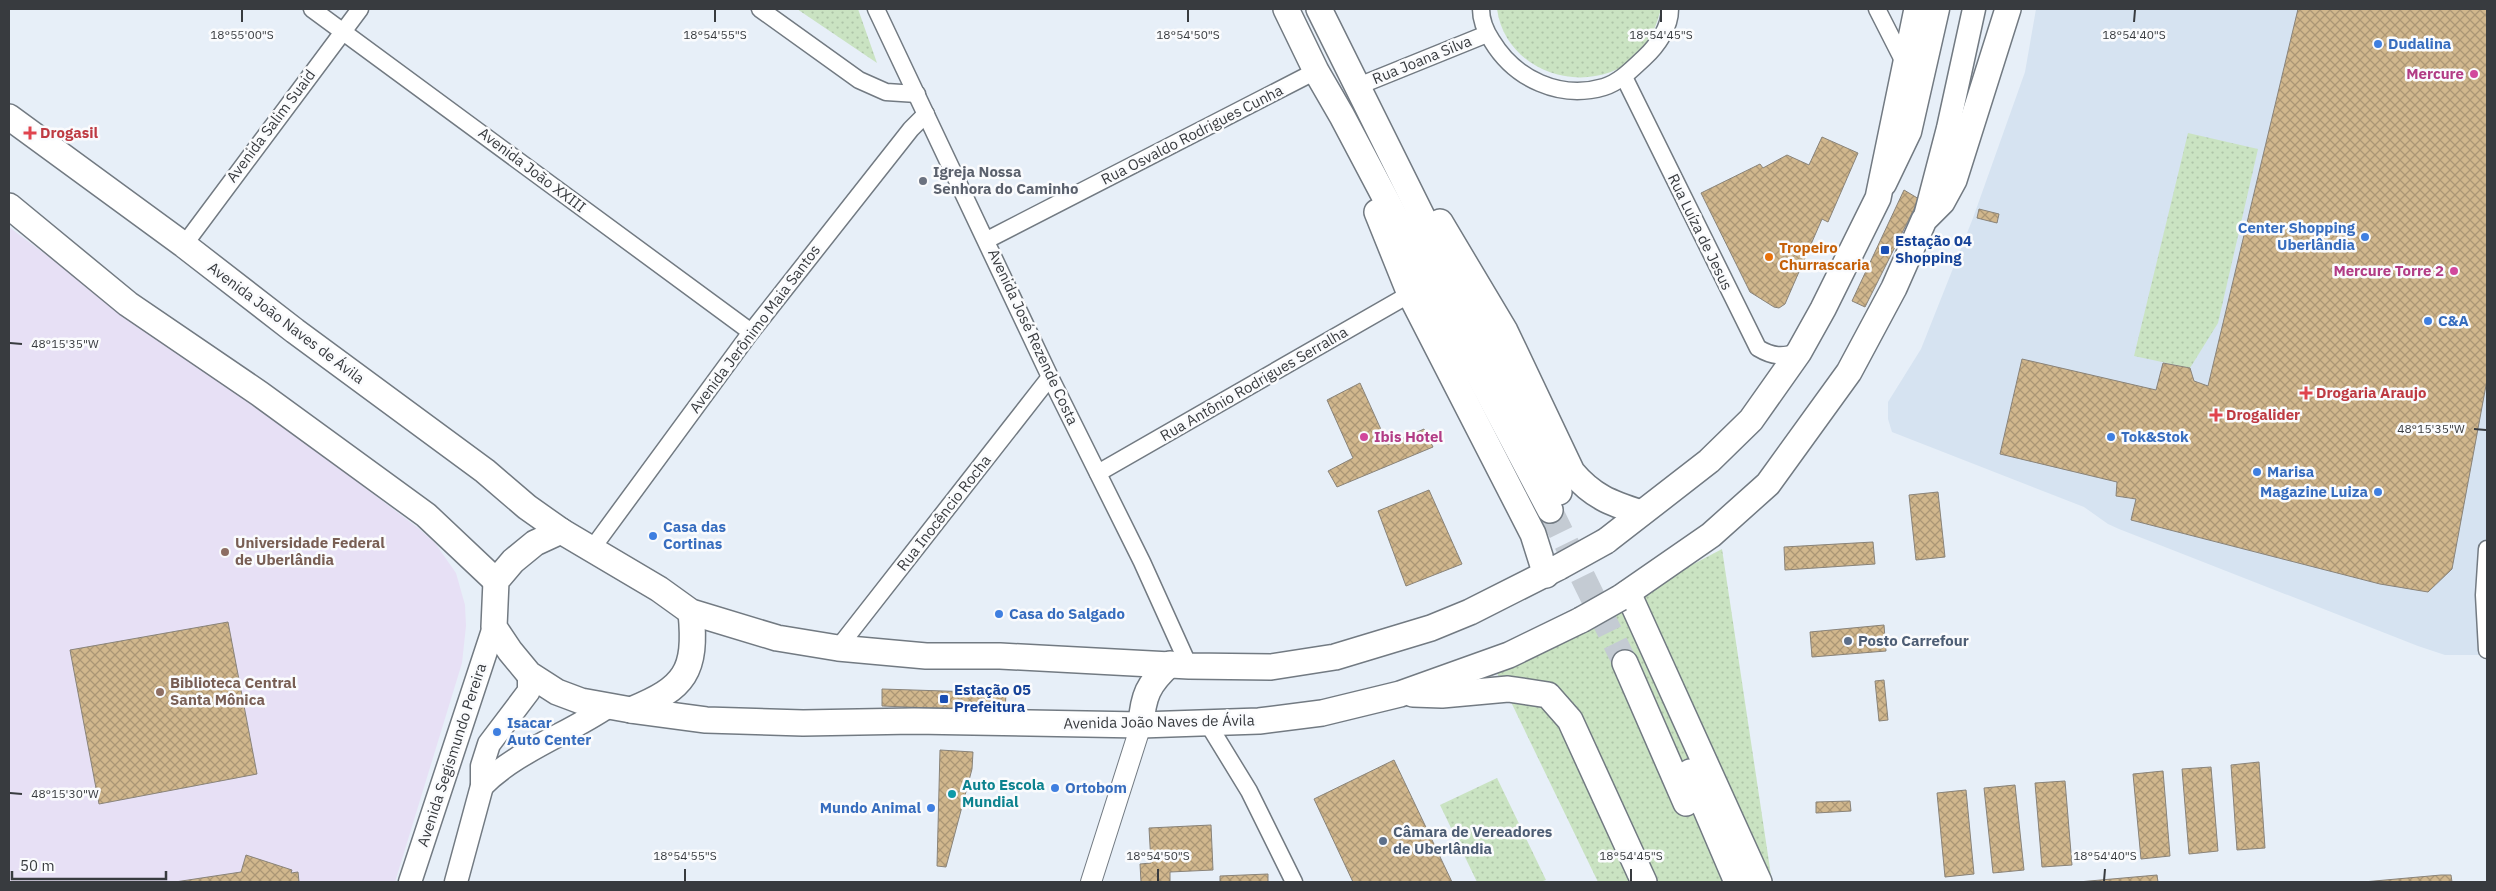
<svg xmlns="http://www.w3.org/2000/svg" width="2496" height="891" font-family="'IBM Plex Sans',sans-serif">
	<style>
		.built { fill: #d6e3f1 }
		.education { fill: #e7e0f5 }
		.green { fill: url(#green-dots) }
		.building { fill: url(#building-cross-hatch); stroke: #898379 }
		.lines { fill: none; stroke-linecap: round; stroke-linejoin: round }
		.primary-tunnel { stroke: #c4cbd3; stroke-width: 25; stroke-dasharray: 25 12; stroke-linecap: butt }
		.minor-casing { stroke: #727a82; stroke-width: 19 }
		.tertiary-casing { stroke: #727a82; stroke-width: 22 }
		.secondary-casing { stroke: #727a82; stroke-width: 25 }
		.primary-casing { stroke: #727a82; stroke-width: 28 }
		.minor { stroke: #fff; stroke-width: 16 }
		.tertiary { stroke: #fff; stroke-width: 20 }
		.secondary { stroke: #fff; stroke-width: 22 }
		.primary { stroke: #fff; stroke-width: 25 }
		.primary-bridge-casing { stroke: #727a82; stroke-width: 28; stroke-linecap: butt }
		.primary-bridge { stroke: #fff; stroke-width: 25 }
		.ticks { fill: none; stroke: #383b3f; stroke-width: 2 }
		.shop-dot { fill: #3f7fe0; stroke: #fafbfd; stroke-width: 2 }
		.hotel-dot { fill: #d1479c; stroke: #fafbfd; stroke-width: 2 }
		.health-dot { fill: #e0444e; stroke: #fafbfd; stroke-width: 2 }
		.worship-dot { fill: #6b7280; stroke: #fafbfd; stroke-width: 2 }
		.transit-dot { fill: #1a4fb4; stroke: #fafbfd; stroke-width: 2 }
		.food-dot { fill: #e8710a; stroke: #fafbfd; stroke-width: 2 }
		.education-dot { fill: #8d6e63; stroke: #fafbfd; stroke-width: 2 }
		.service-dot { fill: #5c6f8a; stroke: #fafbfd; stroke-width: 2 }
		.culture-dot { fill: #0f9aa8; stroke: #fafbfd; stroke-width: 2 }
		.labels { text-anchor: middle; stroke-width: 5; stroke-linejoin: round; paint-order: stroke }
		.shop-label { font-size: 15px; font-weight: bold; fill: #366cbe; stroke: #fafbfd; text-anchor: start }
		.street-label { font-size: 15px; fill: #383b3f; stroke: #fafbfd }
		.hotel-label { font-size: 15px; font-weight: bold; fill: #b23c85; stroke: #fafbfd; text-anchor: end }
		.health-label { font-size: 15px; font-weight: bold; fill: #be3a42; stroke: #fafbfd; text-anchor: start }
		.worship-label { font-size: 15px; font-weight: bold; fill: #5b616d; stroke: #fafbfd; text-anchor: start }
		.transit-label { font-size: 15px; font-weight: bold; fill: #164399; stroke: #fafbfd; text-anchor: start }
		.food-label { font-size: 15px; font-weight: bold; fill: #c56008; stroke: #fafbfd; text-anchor: start }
		.education-label { font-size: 15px; font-weight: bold; fill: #785e54; stroke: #fafbfd; text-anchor: start }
		.service-label { font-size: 15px; font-weight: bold; fill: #4e5e75; stroke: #fafbfd; text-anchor: start }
		.culture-label { font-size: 15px; font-weight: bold; fill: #0d838f; stroke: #fafbfd; text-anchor: start }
		.ticks-label { font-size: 12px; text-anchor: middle; fill: #383b3f; stroke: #fafbfd; stroke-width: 5; stroke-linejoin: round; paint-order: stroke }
	</style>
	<defs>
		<pattern id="green-dots" width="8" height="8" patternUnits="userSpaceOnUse" patternTransform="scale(1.25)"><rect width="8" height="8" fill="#cae3c2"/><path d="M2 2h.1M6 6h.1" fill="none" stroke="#aec4a8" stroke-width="1.8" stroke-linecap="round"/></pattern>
		<pattern id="building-cross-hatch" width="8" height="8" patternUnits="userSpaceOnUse" patternTransform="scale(1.25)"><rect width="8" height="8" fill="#d1b78d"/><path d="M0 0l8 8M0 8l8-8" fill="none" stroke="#ab9675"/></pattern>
	</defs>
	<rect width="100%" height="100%" fill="#e7eff8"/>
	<polygon class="built" points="2036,9 2487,9 2487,655 2445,655 2418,646 2119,529 2108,524 2084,507 1892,432 1888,419 1888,402 1921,349 1973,218 2025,72"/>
	<polygon class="education" points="9,227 109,302 296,435 418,528 435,543 456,573 465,605 466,626 462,663 395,882 9,882"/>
	<g class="green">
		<polygon points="797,9 858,9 877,63"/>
		<path d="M1497,9h164c-5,17 -11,35 -24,47 -48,43 -131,18 -140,-47z"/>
		<polygon points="2188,133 2258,149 2218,323 2190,368 2134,356"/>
		<polygon points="1722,549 1772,882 1598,882 1495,669"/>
		<polygon points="1497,778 1546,880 1540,882 1477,882 1440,805"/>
	</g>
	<g class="building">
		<polygon points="2298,9 2487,9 2487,380 2452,569 2428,592 2380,584 2131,520 2136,499 2116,496 2117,482 2000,454 2022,359 2156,390 2163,363 2190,368 2194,381 2208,386"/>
		<polygon points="1822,137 1858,153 1828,222 1822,219 1785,304 1779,308 1774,307 1750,292 1701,193 1760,164 1763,168 1787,155 1809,165"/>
		<polygon points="1904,190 1919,199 1865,307 1852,301"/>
		<polygon points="1979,209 1999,214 1997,223 1977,218"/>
		<polygon points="1360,383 1388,445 1424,429 1433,447 1337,487 1328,471 1353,458 1327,400"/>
		<polygon points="1429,490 1462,564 1406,586 1378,511"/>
		<polygon points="1938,492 1945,557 1916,560 1909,495"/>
		<polygon points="1873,542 1875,564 1785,570 1784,547"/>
		<polygon points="228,622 257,774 99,804 70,650"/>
		<polygon points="1884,625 1886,651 1812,657 1810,632"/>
		<polygon points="1884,680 1888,720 1879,721 1875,681"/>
		<polygon points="882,689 1006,693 1005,711 882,706"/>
		<polygon points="940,750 973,752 972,769 946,867 937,866"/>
		<polygon points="1394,760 1452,882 1353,882 1314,799"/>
		<polygon points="2259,762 2265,848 2237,850 2231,765"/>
		<polygon points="2211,767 2218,851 2189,854 2182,769"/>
		<polygon points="2163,771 2170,856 2141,859 2133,774"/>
		<polygon points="2065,781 2072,865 2042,867 2035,783"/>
		<polygon points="2015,785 2024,870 1993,873 1984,788"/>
		<polygon points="1966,790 1974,874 1945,877 1937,793"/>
		<polygon points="1850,801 1851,811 1816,813 1816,802"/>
		<polygon points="1211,825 1213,870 1170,872 1170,882 1141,882 1140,864 1151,863 1149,828"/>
		<polygon points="246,855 292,870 291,873 298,872 299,882 175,882 241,872"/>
		<polygon points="1268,874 1268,882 1220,882 1220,876"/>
		<polygon points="2157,875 2158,882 2078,882"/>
		<polygon points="2441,875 2451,875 2452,882 2363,882"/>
	</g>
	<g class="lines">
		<polyline class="primary-tunnel" points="1550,510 1625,663"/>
		<g class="minor-casing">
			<g id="minor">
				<polyline points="312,9 751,332"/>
				<polyline points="760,9 859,80 886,92 917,94"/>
				<polyline points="876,9 1050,377 1142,562 1189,666"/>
				<path d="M1481,9c0,11 5,23 11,32 23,38 68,59 112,46 16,-5 28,-18 40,-29 13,-12 26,-30 26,-49"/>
				<polyline points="1877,9 1906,66"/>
				<path d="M1624,77l134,271c15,9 24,9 41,4"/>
				<polyline points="1356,87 1487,34"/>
				<polyline points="987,240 1316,71"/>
				<polyline points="184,245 360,9"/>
				<polyline points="1098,473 1410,294"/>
				<polyline points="2487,549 2484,595 2487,650"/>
				<polyline points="591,550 751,332 911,129 926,114"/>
				<polyline points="838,648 1050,377"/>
				<polyline points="1208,724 1249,791 1294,882"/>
			</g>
		</g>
		<g class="tertiary-casing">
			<polyline id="tertiary" points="1091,882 1141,725"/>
		</g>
		<g class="secondary-casing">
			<g id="secondary">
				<polyline points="1885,184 1910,132 1938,9"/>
				<polyline points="1924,220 1948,128 1974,9"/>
				<path d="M482,786c33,-34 86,-52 127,-80"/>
				<polyline points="410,882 494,627"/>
				<polyline points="456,882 482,786 482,766 489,744 529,691 529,674"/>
			</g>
		</g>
		<g class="primary-casing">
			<g id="primary">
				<polyline points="1286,9 1316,71 1342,116 1550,510"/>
				<polyline points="1319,9 1559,492"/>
				<polyline points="9,117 184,245 295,331 485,471 527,507 561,531 659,589 691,612 777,638 838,648 926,656 1000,656 1189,666 1271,667 1335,657 1431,628 1470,612 1559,567"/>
				<polyline points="9,206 128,304 260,394 426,515 496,581"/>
				<polyline points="1377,212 1410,294 1533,534 1546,575"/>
				<path d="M1440,222l65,109 67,141c21,25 39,31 69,41"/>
				<polyline points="561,531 535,543 513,561 496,581 494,627 510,651 529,674 557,692 581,701 631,710 706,720 803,723 914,721 1141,725 1259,721 1322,713 1400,694 1509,655 1581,620"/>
				<polyline points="1606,541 1709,461 1751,420 1799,352 1823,309 1878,198 1917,9"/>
				<polyline points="1628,593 1759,882"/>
				<polyline points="1620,598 1711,535 1768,484 1849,372 1894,288 1924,220 1942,202 1954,180 2008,9"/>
				<polyline points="1625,663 1686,803"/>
				<polyline points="1413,694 1442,695 1508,689 1548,695 1570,720 1644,882"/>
				<path d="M631,710c54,-22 66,-38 60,-98"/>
				<path d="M1141,725c2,-29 7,-41 29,-61"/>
				<polyline points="1690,772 1737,882"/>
			</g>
		</g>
		<use href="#minor" class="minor"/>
		<use href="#tertiary" class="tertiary"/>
		<use href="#secondary" class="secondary"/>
		<use href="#primary" class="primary"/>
		<g class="primary-bridge-casing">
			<g id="primary-bridge">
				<polyline points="1559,567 1606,541"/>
				<polyline points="1581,620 1620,598"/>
			</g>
		</g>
		<use href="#primary-bridge" class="primary-bridge"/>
	</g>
	<path class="ticks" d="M242,22v-12M715,22v-12M1188,22v-12M1661,22v-12M2134,22l1,-12M10,343l12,1M2474,429l12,1M10,793l12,1M685,881v-12M1158,881v-12M1631,881v-12M2104,881l1,-12"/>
	<g class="shop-dot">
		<circle cx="2378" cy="44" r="5"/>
		<circle cx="2365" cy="237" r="5"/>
		<circle cx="2428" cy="321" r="5"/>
		<circle cx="2111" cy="437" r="5"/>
		<circle cx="2257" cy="472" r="5"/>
		<circle cx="2378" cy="492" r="5"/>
		<circle cx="653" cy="536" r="5"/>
		<circle cx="999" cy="614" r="5"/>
		<circle cx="497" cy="732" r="5"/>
		<circle cx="1055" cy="788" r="5"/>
		<circle cx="931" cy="808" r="5"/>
	</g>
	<g class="hotel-dot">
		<circle cx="2474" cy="74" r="5"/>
		<circle cx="2454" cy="271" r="5"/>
		<circle cx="1364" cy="437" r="5"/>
	</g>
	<g class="health-dot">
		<path d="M27.5 125.5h5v5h5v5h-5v5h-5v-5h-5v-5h5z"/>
		<path d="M2303.5 385.5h5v5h5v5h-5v5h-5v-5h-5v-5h5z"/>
		<path d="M2213.5 407.5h5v5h5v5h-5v5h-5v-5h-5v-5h5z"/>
	</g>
	<circle class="worship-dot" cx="923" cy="181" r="5"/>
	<g class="transit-dot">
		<rect x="1880" y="245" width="10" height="10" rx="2.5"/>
		<rect x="939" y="694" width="10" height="10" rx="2.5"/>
	</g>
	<circle class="food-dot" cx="1769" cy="257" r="5"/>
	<g class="education-dot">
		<circle cx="225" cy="552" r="5"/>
		<circle cx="160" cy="692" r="5"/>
	</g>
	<g class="service-dot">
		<circle cx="1848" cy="641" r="5"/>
		<circle cx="1383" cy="841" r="5"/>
	</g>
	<circle class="culture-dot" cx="952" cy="794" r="5"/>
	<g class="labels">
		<g class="shop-label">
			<text x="2388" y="49">Dudalina</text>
			<text x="2355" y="233" text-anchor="end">Center Shopping<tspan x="2355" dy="17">Uberlândia</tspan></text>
			<text x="2438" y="326">C&amp;A</text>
			<text x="2121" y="442">Tok&amp;Stok</text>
			<text x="2267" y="477">Marisa</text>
			<text x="2368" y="497" text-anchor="end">Magazine Luiza</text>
			<text x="663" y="532">Casa das<tspan x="663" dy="17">Cortinas</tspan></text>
			<text x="1009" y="619">Casa do Salgado</text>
			<text x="507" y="728">Isacar<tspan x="507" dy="17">Auto Center</tspan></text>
			<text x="1065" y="793">Ortobom</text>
			<text x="921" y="813" text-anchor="end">Mundo Animal</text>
		</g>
		<g class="street-label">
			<text transform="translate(1422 60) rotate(-22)" y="5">Rua Joana Silva</text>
			<text transform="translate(271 126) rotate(-53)" y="5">Avenida Salim Suaid</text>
			<text transform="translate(1192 135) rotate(-27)" y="5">Rua Osvaldo Rodrigues Cunha</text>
			<text transform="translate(532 170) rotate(37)" y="5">Avenida João XXIII</text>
			<text transform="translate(1700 232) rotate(64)" y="5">Rua Luíza de Jesus</text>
			<text transform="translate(286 323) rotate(37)" y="5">Avenida João Naves de Ávila</text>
			<text transform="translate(755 329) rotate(-53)" y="5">Avenida Jerônimo Maia Santos</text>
			<text transform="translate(1033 337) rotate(65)" y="5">Avenida José Rezende Costa</text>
			<text transform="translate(1254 384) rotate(-30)" y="5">Rua Antônio Rodrigues Serralha</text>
			<text transform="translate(944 513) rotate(-52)" y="5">Rua Inocêncio Rocha</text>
			<text transform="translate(1159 722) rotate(-1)" y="5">Avenida João Naves de Ávila</text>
			<text transform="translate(452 755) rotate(-72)" y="5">Avenida Segismundo Pereira</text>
		</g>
		<g class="hotel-label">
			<text x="2464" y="79">Mercure</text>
			<text x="2444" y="276">Mercure Torre 2</text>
			<text x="1374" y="442" text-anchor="start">Ibis Hotel</text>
		</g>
		<g class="health-label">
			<text x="40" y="138">Drogasil</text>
			<text x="2316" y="398">Drogaria Araujo</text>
			<text x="2226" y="420">Drogalider</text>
		</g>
		<g class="worship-label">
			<text x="933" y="177">Igreja Nossa<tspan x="933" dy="17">Senhora do Caminho</tspan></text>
		</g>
		<g class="transit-label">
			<text x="1895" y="246">Estação 04<tspan x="1895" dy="17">Shopping</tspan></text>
			<text x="954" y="695">Estação 05<tspan x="954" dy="17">Prefeitura</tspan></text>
		</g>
		<g class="food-label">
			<text x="1779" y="253">Tropeiro<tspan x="1779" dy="17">Churrascaria</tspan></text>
		</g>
		<g class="education-label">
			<text x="235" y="548">Universidade Federal<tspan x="235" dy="17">de Uberlândia</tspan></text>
			<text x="170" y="688">Biblioteca Central<tspan x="170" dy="17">Santa Mônica</tspan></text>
		</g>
		<g class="service-label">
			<text x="1858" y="646">Posto Carrefour</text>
			<text x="1393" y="837">Câmara de Vereadores<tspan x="1393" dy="17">de Uberlândia</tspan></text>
		</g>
		<g class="culture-label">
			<text x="962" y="790">Auto Escola<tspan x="962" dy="17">Mundial</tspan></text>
		</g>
	</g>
	<g class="ticks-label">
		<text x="242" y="39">18°55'00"S</text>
		<text x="715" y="39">18°54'55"S</text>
		<text x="1188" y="39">18°54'50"S</text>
		<text x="1661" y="39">18°54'45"S</text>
		<text x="2134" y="39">18°54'40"S</text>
		<text x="65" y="348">48°15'35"W</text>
		<text x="2431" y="433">48°15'35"W</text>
		<text x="65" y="798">48°15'30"W</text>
		<text x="685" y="860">18°54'55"S</text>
		<text x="1158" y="860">18°54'50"S</text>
		<text x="1631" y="860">18°54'45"S</text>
		<text x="2105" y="860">18°54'40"S</text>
	</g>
	<rect width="2496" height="891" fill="none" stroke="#383b3f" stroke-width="20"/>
	<path d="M12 871v8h154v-8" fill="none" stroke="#383b3f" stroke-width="2.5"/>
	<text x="20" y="871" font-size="15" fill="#383b3f" stroke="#fafbfd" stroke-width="4" paint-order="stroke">50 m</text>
</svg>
